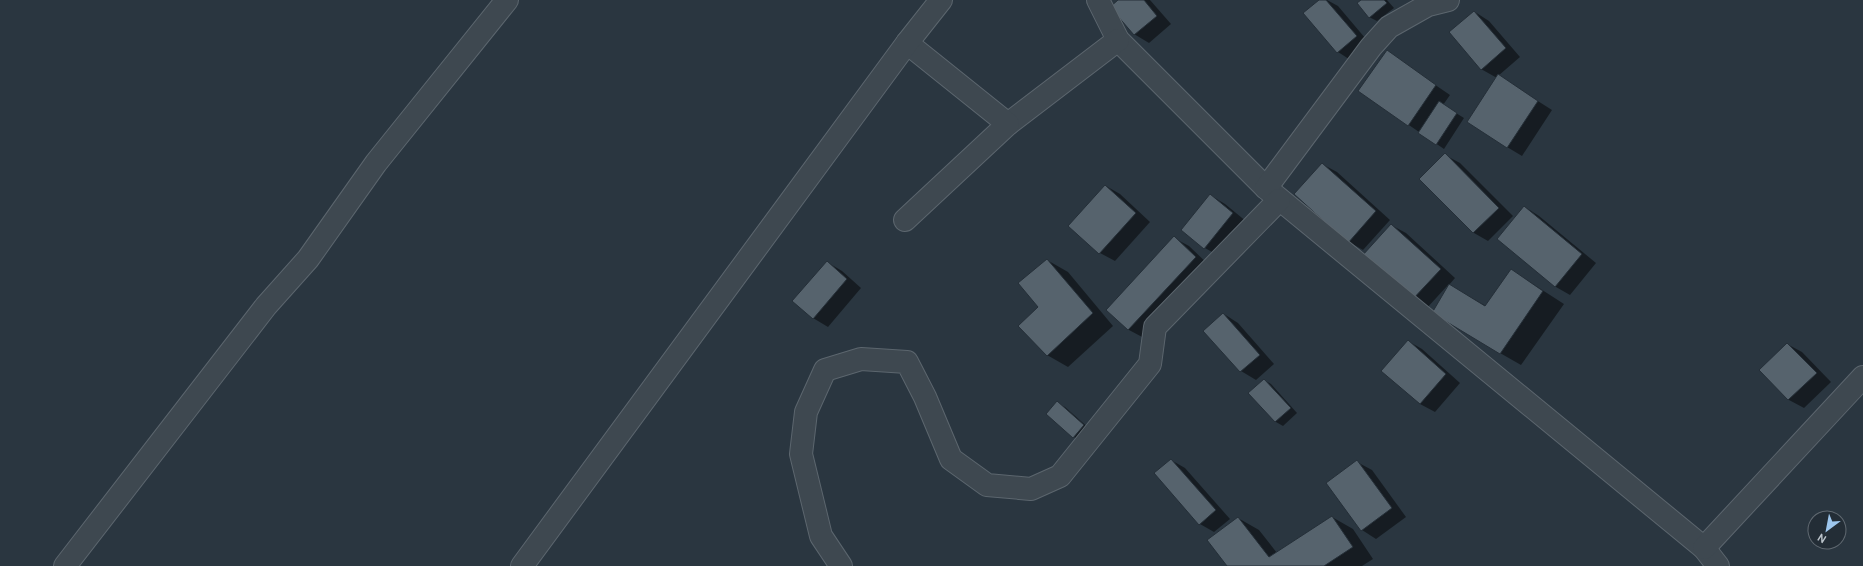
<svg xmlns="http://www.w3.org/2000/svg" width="1863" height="566" font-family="Overpass,sans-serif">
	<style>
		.shadow { fill: #0007 }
		.building { fill: #56636d; stroke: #252f38 }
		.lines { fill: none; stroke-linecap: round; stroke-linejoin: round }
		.minor-casing { stroke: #5c666e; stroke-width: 24 }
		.minor { stroke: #3e4850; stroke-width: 22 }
	</style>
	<rect width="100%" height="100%" fill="#2a3640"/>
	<g class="shadow">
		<polygon points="1120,0 1150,0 1171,24 1149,43 1134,34"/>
		<polygon points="1320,0 1327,0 1338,6 1371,45 1352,61 1338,52"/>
		<polygon points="1363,0 1387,0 1394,8 1377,21 1369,17"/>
		<polygon points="1475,12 1489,21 1520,57 1498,76 1552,110 1522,156 1507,147 1497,78 1481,69"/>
		<polygon points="1387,52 1450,95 1443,105 1464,118 1444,149 1359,91"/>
		<polygon points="1445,155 1460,163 1513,216 1488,241 1474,233 1420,179"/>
		<polygon points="1322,164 1337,172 1390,220 1363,250 1349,242"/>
		<polygon points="1106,186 1120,194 1150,222 1115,261 1100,253"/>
		<polygon points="1210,195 1225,204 1247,222 1219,256 1205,248"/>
		<polygon points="1525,207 1539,216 1596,263 1570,295 1556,287 1498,239"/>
		<polygon points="1391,225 1406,233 1455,278 1449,285 1486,306 1511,270 1564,304 1521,365 1500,353 1448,285 1426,309 1412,300"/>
		<polygon points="1174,238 1189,246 1210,266 1144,338 1129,330 1108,310"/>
		<polygon points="1047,260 1068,272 1113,326 1068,367 1047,355 1039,307"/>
		<polygon points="827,262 842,271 861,288 828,327 813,318"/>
		<polygon points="1224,314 1238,323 1274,364 1256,380 1241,371 1205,331"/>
		<polygon points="1408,341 1422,349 1460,383 1435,412 1420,404 1382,371"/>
		<polygon points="1787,344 1802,352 1831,382 1804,408 1789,400 1761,370"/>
		<polygon points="1264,380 1271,384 1297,413 1283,426 1276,422 1249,393"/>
		<polygon points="1057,403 1065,407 1091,430 1081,441 1074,437"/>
		<polygon points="1171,460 1185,468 1230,519 1214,532 1200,524"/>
		<polygon points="1357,462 1372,470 1406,517 1376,539 1362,530"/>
		<polygon points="1332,517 1353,529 1373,559 1362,566 1228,566 1238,518 1259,530 1277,553"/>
	</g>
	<g class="building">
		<polygon points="1118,0 1144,0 1157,16 1134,35 1110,7"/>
		<polygon points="1319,0 1326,0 1357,36 1337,53 1303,13"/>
		<polygon points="1361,0 1384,0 1387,3 1369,18 1357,3"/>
		<polygon points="1474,11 1506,48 1481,70 1449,32"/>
		<polygon points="1387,50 1436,85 1408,126 1358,91"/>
		<polygon points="1498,74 1538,101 1507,148 1467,122"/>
		<polygon points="1439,101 1457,113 1436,145 1418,133"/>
		<polygon points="1445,153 1499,208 1473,233 1419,179"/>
		<polygon points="1322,163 1376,211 1348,243 1294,194"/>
		<polygon points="1105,185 1136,213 1099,254 1068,226"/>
		<polygon points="1210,194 1233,213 1204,249 1181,230"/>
		<polygon points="1524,206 1582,254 1555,287 1497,239"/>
		<polygon points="1391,224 1441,269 1411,301 1362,256"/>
		<polygon points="1174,236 1196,257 1128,330 1106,310"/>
		<polygon points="1047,259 1093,313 1047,356 1018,326 1038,307 1018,283"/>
		<polygon points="827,261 847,279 813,319 792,301"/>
		<polygon points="1511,269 1543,291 1500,354 1432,313 1449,284 1485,306"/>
		<polygon points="1223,313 1260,355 1240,372 1203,331"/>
		<polygon points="1408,340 1446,374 1420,404 1381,371"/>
		<polygon points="1787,343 1817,373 1788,400 1759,370"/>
		<polygon points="1264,379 1291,408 1275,422 1248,393"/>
		<polygon points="1057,401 1084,425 1073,438 1046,414"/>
		<polygon points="1171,459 1216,510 1199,525 1154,473"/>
		<polygon points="1357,460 1392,508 1361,531 1326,483"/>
		<polygon points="1332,516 1353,547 1324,566 1227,566 1207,540 1238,517 1269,557"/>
	</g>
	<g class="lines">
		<g class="minor-casing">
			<g id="minor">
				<polyline points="1098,0 1118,40 1266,188 1704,548 1718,566"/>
				<polyline points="1008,124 1118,40"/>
				<polyline points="1266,188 1371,47 1389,27 1428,5 1448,0"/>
				<polyline points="905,220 1008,124 907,43"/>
				<polyline points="1704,548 1863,377"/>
				<polyline points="65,566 266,306 308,259 376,163 507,0"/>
				<polyline points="522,566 907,43 941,0"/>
				<polyline points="841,566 821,536 801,454 806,412 825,370 861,359 907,362 925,397 951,459 987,485 1031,489 1060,476 1150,364 1155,327 1279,200"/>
			</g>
		</g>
		<use href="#minor" class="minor"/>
	</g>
	<g transform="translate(1827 530) rotate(212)"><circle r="19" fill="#232d36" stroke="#606971"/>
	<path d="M0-3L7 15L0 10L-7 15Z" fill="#9dc6ed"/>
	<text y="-6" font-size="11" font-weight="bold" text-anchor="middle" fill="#bbc3ca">N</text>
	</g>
</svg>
